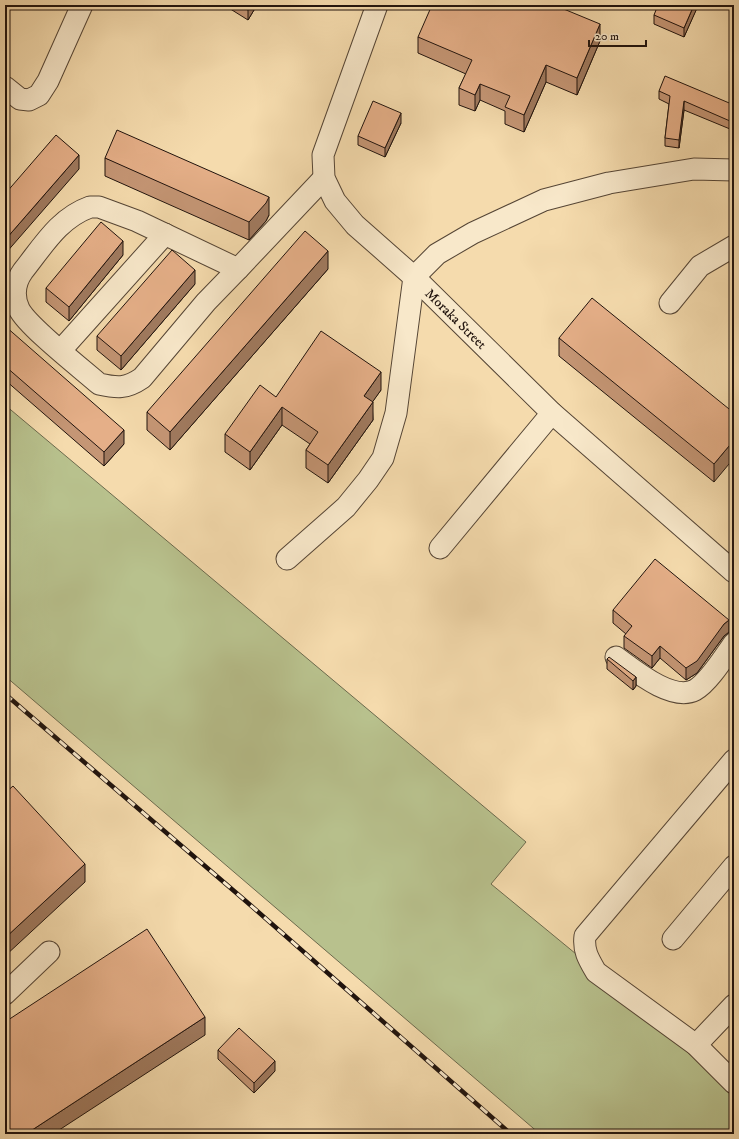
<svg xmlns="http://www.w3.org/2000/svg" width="739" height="1139" font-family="'IM FELL DW Pica',serif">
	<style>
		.green { fill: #b8c18d; stroke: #6c6a4d }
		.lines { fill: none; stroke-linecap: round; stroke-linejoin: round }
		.minor-casing { stroke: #554535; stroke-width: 23 }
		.minor { stroke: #f8e8ca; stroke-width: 21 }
		.rail-casing { stroke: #20130d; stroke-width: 4.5 }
		.rail { stroke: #f8e8ca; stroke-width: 3; stroke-dasharray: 9; stroke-linecap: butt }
		.wall { fill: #c59675; stroke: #20130d }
		.shaded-wall { fill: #a07a5f; stroke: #20130d }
		.building { fill: #e5af88; stroke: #20130d }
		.labels { text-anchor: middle; stroke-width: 3; stroke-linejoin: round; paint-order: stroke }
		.street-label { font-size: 14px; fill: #20130d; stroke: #f8e8ca }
	</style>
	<rect width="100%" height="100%" fill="#f5dbad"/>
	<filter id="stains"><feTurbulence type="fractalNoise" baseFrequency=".005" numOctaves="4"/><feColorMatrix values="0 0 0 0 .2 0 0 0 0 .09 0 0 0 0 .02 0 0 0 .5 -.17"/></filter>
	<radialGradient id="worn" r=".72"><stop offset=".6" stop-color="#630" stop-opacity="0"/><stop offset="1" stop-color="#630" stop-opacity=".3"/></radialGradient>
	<polygon class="green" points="5,405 526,842 491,884 734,1084 734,1134 540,1134 5,676"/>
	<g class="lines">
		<g class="minor-casing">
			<g id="minor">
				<path id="s1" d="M377,5l-54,150 1,23 11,23 20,24 59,52 138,136 182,159"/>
				<polyline points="5,87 20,99 29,100 39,95 48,81 82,5"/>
				<path d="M90,207h9l38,14 101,48 -32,33 -64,76c-16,11 -25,10 -43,6 -17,-15 -72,-58 -80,-75 -6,-13 -4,-27 4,-38 20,-25 36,-53 67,-64z"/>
				<polyline points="238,269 324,178"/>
				<polyline points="670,303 700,266 734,246"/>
				<polyline points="61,350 165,234"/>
				<polyline points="440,548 552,413"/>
				<polyline points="287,559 346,507 368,480 383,458 396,413 414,277 437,254 473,233 544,200 609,183 694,169 734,170"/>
				<path d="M616,657c18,13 56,45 79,33 14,-8 29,-33 39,-47"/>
				<path d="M734,760l-149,176c-2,15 4,24 11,36l100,73 38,38"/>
				<polyline points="673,939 734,866"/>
				<polyline points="5,994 49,952"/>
				<polyline points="696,1045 734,1005"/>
			</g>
		</g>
		<use href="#minor" class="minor"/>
		<g class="rail-casing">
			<polyline id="rail" points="5,694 248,903 511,1134"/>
		</g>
		<use href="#rail" class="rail"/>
	</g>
	<g class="wall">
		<polygon points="224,5 257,5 248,20"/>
		<polygon points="698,5 684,37 654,24 654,15"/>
		<polygon points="418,37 600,41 577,95 546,82 524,132 505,124 505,111 480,100 475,111 459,105 459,88 466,74 418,53"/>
		<polygon points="659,91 734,105 730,129 684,110 679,148 665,146 665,138 669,104 659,99"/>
		<polygon points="401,123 385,157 358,145 358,136"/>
		<polygon points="105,158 269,215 266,221 249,240 105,176"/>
		<polygon points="123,255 69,321 46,302 46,288"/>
		<polygon points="328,269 170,450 147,430 147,412"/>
		<polygon points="195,284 121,370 97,350 97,336"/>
		<polygon points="5,326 124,444 104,466 5,380"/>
		<polygon points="559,338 734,413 714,482 559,356"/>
		<polygon points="381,390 372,402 373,420 328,483 306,468 306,450 310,444 282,425 250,470 225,452 225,434 276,397"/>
		<polygon points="613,610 729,632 724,636 697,673 686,680 660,658 652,668 624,648 624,636 626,634 613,623"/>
		<polygon points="607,659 636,677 636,686 633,690 607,669"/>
		<polygon points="218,1050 275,1071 254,1093 218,1059"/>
	</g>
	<g class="shaded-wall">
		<polygon points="251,5 257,5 248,20 248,10"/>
		<polygon points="694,5 698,5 698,6 684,37 684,28"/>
		<polygon points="600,24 600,41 577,95 577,78"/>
		<polygon points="546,65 546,82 524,132 524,115"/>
		<polygon points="480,84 480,100 475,111 475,95"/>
		<polygon points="684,101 684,110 679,148 679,140"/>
		<polygon points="734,111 734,119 730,129 730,121"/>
		<polygon points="401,113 401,123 385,157 385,148"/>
		<polygon points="79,155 79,169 5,254 5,240"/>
		<polygon points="269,197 269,215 266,221 249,240 249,222"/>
		<polygon points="123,241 123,255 69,321 69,307"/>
		<polygon points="328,251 328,269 170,450 170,432"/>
		<polygon points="195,270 195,284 121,370 121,356"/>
		<polygon points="381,372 381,390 364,414 364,396"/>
		<polygon points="373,402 373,420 328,483 328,465"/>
		<polygon points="282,407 282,425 250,470 250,452"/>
		<polygon points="124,430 124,444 104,466 104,452"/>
		<polygon points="734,440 734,458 714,482 714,464"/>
		<polygon points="729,620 729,632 724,636 697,673 686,680 686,668 724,624"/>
		<polygon points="660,646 660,658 652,668 652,656"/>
		<polygon points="636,677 636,686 633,690 633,681"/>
		<polygon points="85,864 85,882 5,956 5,938"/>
		<polygon points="205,1017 205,1035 53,1134 26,1134"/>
		<polygon points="275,1061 275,1071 254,1093 254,1083"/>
	</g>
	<g class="building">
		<polygon points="240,5 251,5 248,10"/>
		<polygon points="432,5 554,5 600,24 577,78 546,65 524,115 505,107 510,96 480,84 475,95 459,88 472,60 418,37"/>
		<polygon points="658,5 694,5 684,28 654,15"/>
		<polygon points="665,76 734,105 734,111 730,121 684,101 679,140 665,138 670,96 659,91"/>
		<polygon points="373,101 401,113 385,148 358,136"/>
		<polygon points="117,130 269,197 266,203 249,222 105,158"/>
		<polygon points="56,135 79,155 5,240 5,194"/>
		<polygon points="101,222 123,241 69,307 46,288"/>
		<polygon points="305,231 328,251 170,432 147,412"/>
		<polygon points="172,250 195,270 121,356 97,336"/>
		<polygon points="592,298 734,413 734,440 714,464 559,338"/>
		<polygon points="5,326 124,430 104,452 5,366"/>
		<polygon points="321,331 381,372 364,396 373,402 328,465 306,450 318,432 282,407 250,452 225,434 260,385 276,397"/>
		<polygon points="655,559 729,620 724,624 697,661 686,668 660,646 652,656 624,636 632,626 613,610"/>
		<polygon points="609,657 636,677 633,681 607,659"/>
		<polygon points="13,786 85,864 5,938 5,793"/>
		<polygon points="147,929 205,1017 26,1134 5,1134 5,1022"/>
		<polygon points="239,1028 275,1061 254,1083 218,1050"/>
	</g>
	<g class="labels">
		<g class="street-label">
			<text dy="5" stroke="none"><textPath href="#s1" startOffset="377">Moraka Street</textPath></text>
		</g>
	</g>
	<rect width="739" height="1139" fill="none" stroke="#f5dbad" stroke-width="20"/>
	<rect x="6" y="6" width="727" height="1127" fill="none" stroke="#20130d" stroke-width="2"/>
	<rect x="10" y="10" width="719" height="1119" fill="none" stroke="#20130d"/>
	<path d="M589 40v6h57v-6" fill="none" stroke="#20130d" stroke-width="2"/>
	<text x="595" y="40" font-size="12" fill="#20130d" stroke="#f8e8ca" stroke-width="3" paint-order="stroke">20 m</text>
	<rect width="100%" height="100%" filter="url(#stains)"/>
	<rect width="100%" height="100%" fill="url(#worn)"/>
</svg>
